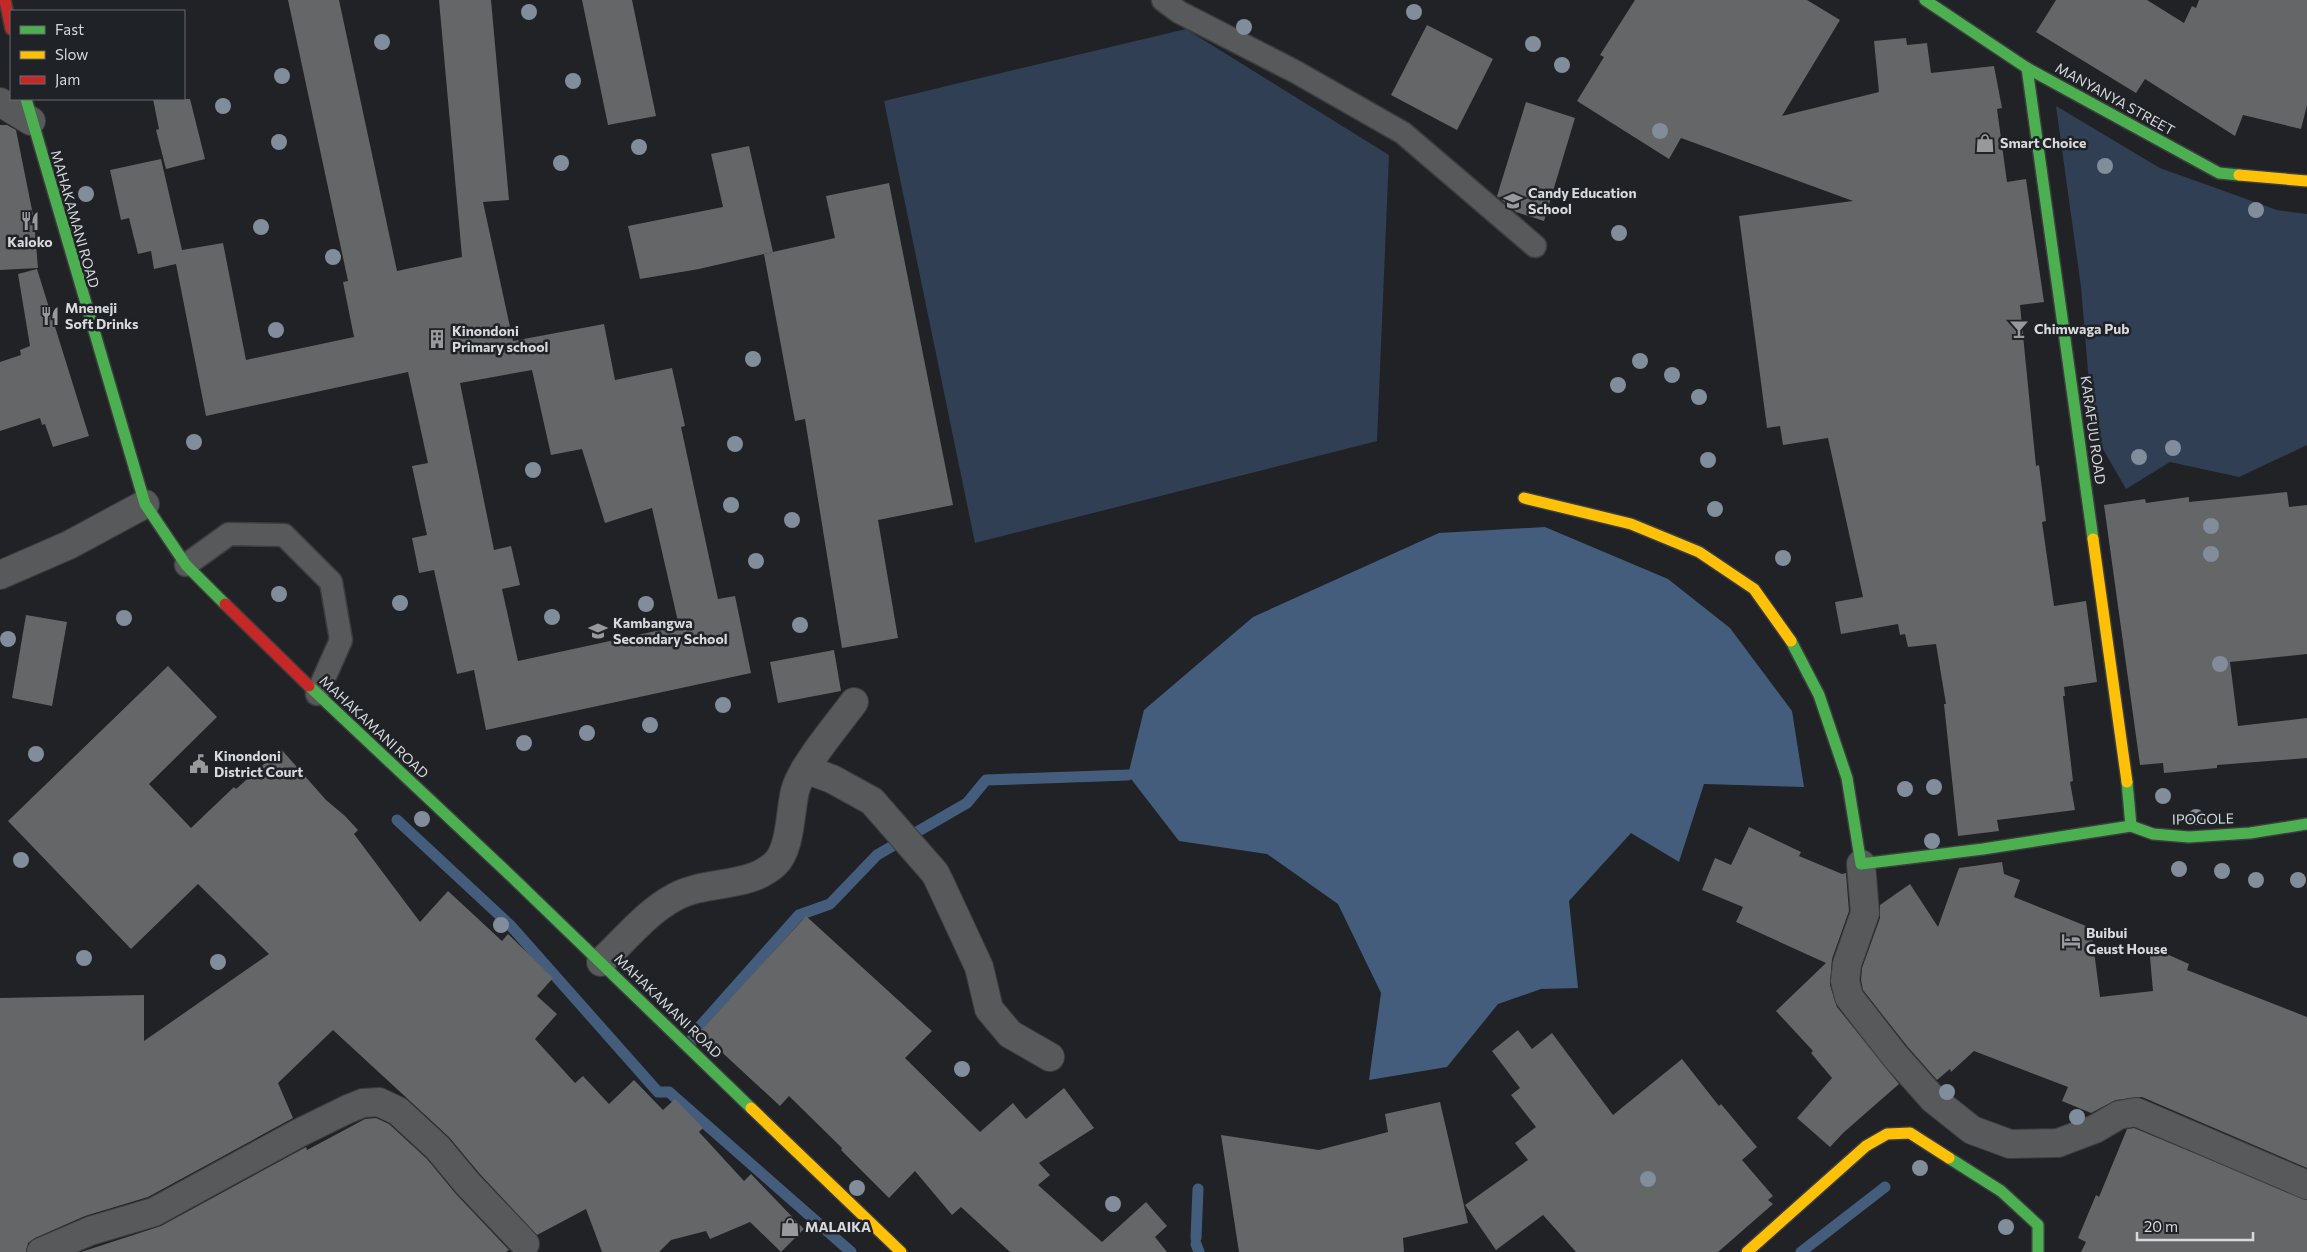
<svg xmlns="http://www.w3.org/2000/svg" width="2307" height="1252" font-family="Commissioner,sans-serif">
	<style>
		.green { fill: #303f53 }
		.water { fill: #445d7c }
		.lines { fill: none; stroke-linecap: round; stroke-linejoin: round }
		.stream { stroke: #445d7c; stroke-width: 11 }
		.building { fill: #646668; fill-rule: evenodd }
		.lane-casing { stroke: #3b3d3f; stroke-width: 25 }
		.street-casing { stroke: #3b3d3f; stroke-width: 30 }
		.fast-casing { stroke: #3b3d3f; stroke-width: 14 }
		.slow-casing { stroke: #3b3d3f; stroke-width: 14 }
		.jam-casing { stroke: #3b3d3f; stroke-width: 14 }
		.lane { stroke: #57595b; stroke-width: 22 }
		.street { stroke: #57595b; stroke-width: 28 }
		.fast { stroke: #4caf50; stroke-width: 11 }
		.slow { stroke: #ffc107; stroke-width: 11 }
		.jam { stroke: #c62828; stroke-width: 11 }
		.tree { fill: #818d9b }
		.labels { text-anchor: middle; stroke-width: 5; stroke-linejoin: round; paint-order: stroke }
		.street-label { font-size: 14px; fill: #d7d9db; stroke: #1f2226 }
		.poi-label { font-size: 14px; font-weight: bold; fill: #d7d9db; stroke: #1f2226; text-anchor: start }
	</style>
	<rect width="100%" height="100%" fill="#202225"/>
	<g class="green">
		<polygon points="1186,29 1389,155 1377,441 975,543 884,101"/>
		<polygon points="2056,106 2160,168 2277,210 2307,214 2307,445 2239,477 2170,462 2126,489 2093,432 2081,287"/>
	</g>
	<polygon class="water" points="1545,527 1668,579 1730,628 1792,711 1804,787 1704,784 1679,862 1631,833 1569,901 1578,988 1541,989 1498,1004 1447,1067 1369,1080 1381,993 1338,904 1267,854 1179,841 1128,775 1144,710 1253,617 1439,533"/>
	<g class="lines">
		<g class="stream">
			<polyline points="397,820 510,925 658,1092 669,1092 851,1252"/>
			<polyline points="690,1047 694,1033 799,915 830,904 877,855 967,803 986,780 1128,775"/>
			<polyline points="1196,1238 1198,1189"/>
			<polyline points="1196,1244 1199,1252"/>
			<polyline points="1801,1252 1885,1187"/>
		</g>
	</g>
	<g class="building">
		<path d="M288,0h51l58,271 65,-14 -23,-257h52l18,200 -26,2 30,139 91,-17 11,56 57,-12 13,58 -4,1 37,172 17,-3 16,77 -265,57 -12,-60 -17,4 -23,-104 -15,3 -7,-35 15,-3 -15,-69 16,-3 -20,-91 -202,44 -30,-152 -22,5 -3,-18 -13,3 -9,-36 -8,2 -11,-50 51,-11 21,91 41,-7 23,117 108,-23 -11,-55 5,-1zM532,370l19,85 31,-6 23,74 47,-15 27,118 -161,35 -16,-72 18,-4 -9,-39 -17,4 -34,-167z"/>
		<polygon points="582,0 632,0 656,116 608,125"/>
		<polygon points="1635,0 1807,0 1840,20 1782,116 1879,92 1874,41 1906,38 1907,45 1927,43 1931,73 1994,66 2002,108 1997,109 2007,182 2026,179 2044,302 2020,305 2036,466 2039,465 2046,521 2042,522 2054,606 2086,601 2097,682 2064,687 2065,696 2063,696 2073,781 2070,782 2075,810 1997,820 1999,831 1958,836 1944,704 1946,704 1936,644 1908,647 1905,634 1900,635 1898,624 1841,634 1835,602 1863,597 1828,438 1783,445 1780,426 1767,428 1739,216 1853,201 1681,138 1669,159 1577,101 1604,57 1600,55"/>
		<polygon points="2056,0 2147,0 2184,23 2192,6 2196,8 2199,0 2307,0 2307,105 2301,129 2243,115 2235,136 2145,79 2136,93 2036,32"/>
		<polygon points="1427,25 1493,59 1457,130 1391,95"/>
		<polygon points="153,99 190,99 205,159 166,169 156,130 159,129"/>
		<polygon points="1526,102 1575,118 1544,221 1516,212 1497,196"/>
		<polygon points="0,125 7,125 16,130 34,220 38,268 0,270"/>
		<polygon points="749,146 773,252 699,269 640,279 628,226 723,207 711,154"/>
		<polygon points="889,183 953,505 878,520 898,638 842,648 805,419 795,421 764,254 835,238 826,196"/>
		<polygon points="37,269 89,436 53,447 45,424 42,425 40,418 0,431 0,362 21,355 20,350 30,346 18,274"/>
		<polygon points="2287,492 2289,507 2307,505 2307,654 2230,662 2238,726 2307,718 2307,758 2217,765 2217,768 2164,773 2163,763 2140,765 2104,505 2145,499 2146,503 2189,497 2189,502"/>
		<polygon points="26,615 67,622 52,706 12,698"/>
		<polygon points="834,650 841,691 778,703 770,662"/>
		<polygon points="168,666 217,717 149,784 191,828 234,787 236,789 281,749 326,800 345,816 358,830 354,834 420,922 448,891 502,941 508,934 553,978 537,996 557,1014 535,1039 575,1083 583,1076 609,1104 634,1080 663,1110 675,1099 703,1128 699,1132 744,1181 751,1174 804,1229 781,1252 750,1222 710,1239 706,1231 671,1240 659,1252 602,1252 586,1209 537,1235 479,1173 449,1137 333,1030 278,1083 293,1118 148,1197 85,1216 35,1238 28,1243 26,1252 0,1252 0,998 144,995 144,1041 269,954 198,884 131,949 8,821"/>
		<polygon points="1749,827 1801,852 1799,856 1842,874 1846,873 1849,911 1832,959 1830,985 1837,1007 1899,1084 1843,1133 1830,1147 1797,1118 1832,1078 1811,1053 1813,1051 1776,1011 1826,963 1736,922 1743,907 1702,890 1715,858 1731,865"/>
		<polygon points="2002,862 2004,874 2020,880 2014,897 2091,928 2100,997 2153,991 2149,946 2189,964 2187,970 2307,1017 2307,1168 2142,1097 2116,1100 2091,1113 2062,1101 2068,1087 1974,1051 1951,1072 1950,1069 1937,1080 1907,1046 1863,990 1861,980 1862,968 1880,918 1880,905 1910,884 1938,927 1959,868"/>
		<polygon points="806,916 932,1031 905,1058 980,1132 1013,1103 1026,1119 1064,1088 1094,1128 1039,1163 1050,1175 1038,1185 1102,1242 1146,1202 1167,1226 1155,1237 1167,1252 1010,1252 961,1207 952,1215 915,1171 889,1198 841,1150 842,1148 789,1096 780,1106 700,1032"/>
		<polygon points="1518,1030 1532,1049 1552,1033 1613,1115 1682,1059 1719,1106 1721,1104 1757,1147 1742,1160 1773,1196 1768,1200 1773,1204 1718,1252 1576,1252 1543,1215 1496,1250 1465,1205 1528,1160 1515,1143 1536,1127 1511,1095 1520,1088 1492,1051"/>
		<polygon points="1440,1102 1468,1223 1403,1238 1404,1252 1239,1252 1221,1135 1319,1150 1388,1132 1385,1114"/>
		<polygon points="376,1118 389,1124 427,1159 456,1194 509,1250 506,1252 81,1252 161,1226 306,1147 307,1150 365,1119"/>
		<polygon points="2134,1128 2307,1200 2307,1252 2081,1252 2086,1242 2078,1238 2096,1195 2099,1197 2127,1129"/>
	</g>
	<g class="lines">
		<g class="lane-casing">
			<g id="lane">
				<polyline points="1163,0 1179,12 1296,72 1403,133 1535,246"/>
				<polyline points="186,565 229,534 284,535 331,582 341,640 317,694"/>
			</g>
		</g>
		<g class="street-casing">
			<g id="street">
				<polyline points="0,102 31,121"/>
				<polyline points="0,575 69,545 145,504"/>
				<polyline points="805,769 832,779 872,801 935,873 940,883 979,967 989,1009 1010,1034 1050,1057"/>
				<polyline points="1861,864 1865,913 1847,964 1845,981 1849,997 1895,1056 1933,1099 1972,1130 2010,1144 2058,1143 2095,1129 2119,1115 2136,1112 2307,1185"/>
				<path d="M601,962c24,-22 44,-49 74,-65 30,-17 73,-8 100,-33 16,-15 15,-53 20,-73 6,-24 43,-67 59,-89"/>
				<polyline points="41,1252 90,1231 154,1212 299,1133 348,1109 363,1103 379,1102 398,1111 438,1148 467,1183 525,1244"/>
			</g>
		</g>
		<g class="fast-casing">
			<g id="fast">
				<polyline points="1925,0 2027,68 2219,173 2239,175"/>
				<polyline points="2027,68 2093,539"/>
				<polyline points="26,99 145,504 186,565 225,604"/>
				<polyline points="1791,641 1819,695 1847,778 1861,864 1983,849 2131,826"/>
				<polyline points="309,686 513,878 751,1108"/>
				<polyline points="2127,782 2131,826 2153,834 2189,837 2250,833 2307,824"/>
				<polyline points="1949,1158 2001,1191 2038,1225 2038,1252"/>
			</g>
		</g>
		<g class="slow-casing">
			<g id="slow">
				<polyline points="2239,175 2307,181"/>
				<polyline points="1524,498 1631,524 1699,552 1754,589 1791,641"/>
				<polyline points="2093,539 2127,782"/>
				<polyline points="751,1108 901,1252"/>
				<polyline points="1747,1252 1866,1146 1887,1134 1910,1133 1949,1158"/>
			</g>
		</g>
		<g class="jam-casing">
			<g id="jam">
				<polyline points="5,0 11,29"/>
				<polyline points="225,604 309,686"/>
			</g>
		</g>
		<use href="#lane" class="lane"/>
		<use href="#street" class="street"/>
		<use href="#fast" class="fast"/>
		<use href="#slow" class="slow"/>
		<use href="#jam" class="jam"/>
	</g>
	<g class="tree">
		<circle cx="529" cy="12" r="8"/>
		<circle cx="1414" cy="12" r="8"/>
		<circle cx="1244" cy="27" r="8"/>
		<circle cx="382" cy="42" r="8"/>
		<circle cx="1533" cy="44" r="8"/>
		<circle cx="1562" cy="65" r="8"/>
		<circle cx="282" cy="76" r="8"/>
		<circle cx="573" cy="81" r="8"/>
		<circle cx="223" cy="106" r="8"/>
		<circle cx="1660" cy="131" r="8"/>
		<circle cx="279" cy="142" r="8"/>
		<circle cx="639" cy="147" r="8"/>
		<circle cx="561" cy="163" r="8"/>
		<circle cx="2105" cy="166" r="8"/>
		<circle cx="86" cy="194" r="8"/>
		<circle cx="2256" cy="210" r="8"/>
		<circle cx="261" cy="227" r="8"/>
		<circle cx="1619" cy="233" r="8"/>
		<circle cx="333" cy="257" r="8"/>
		<circle cx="276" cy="330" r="8"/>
		<circle cx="753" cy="359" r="8"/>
		<circle cx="1640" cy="361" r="8"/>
		<circle cx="1672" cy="375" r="8"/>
		<circle cx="1618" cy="385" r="8"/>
		<circle cx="1699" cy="397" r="8"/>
		<circle cx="194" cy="442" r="8"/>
		<circle cx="735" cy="444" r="8"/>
		<circle cx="2173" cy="448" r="8"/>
		<circle cx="2139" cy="457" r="8"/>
		<circle cx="1708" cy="460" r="8"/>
		<circle cx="533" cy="470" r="8"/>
		<circle cx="731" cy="505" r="8"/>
		<circle cx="1715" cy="509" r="8"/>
		<circle cx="792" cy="520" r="8"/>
		<circle cx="2211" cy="526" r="8"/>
		<circle cx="2211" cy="554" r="8"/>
		<circle cx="1783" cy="558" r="8"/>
		<circle cx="756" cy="561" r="8"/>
		<circle cx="279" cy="594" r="8"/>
		<circle cx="400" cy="603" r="8"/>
		<circle cx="646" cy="604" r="8"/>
		<circle cx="552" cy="617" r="8"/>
		<circle cx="124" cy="618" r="8"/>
		<circle cx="800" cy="625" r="8"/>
		<circle cx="8" cy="639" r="8"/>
		<circle cx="2220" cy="664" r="8"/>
		<circle cx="723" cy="705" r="8"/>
		<circle cx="650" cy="725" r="8"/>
		<circle cx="587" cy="733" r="8"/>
		<circle cx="524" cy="743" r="8"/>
		<circle cx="36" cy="754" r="8"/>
		<circle cx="1934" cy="787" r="8"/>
		<circle cx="1905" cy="789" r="8"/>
		<circle cx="2163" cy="796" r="8"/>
		<circle cx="2196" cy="817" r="8"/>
		<circle cx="422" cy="819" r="8"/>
		<circle cx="1932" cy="841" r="8"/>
		<circle cx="21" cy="860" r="8"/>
		<circle cx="2179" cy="869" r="8"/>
		<circle cx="2222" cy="871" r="8"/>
		<circle cx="2256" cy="880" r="8"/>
		<circle cx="2298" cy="880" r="8"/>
		<circle cx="501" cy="925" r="8"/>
		<circle cx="84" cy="958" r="8"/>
		<circle cx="218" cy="962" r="8"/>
		<circle cx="962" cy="1069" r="8"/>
		<circle cx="1947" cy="1092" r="8"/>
		<circle cx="2077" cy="1117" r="8"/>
		<circle cx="1920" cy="1168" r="8"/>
		<circle cx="1648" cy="1179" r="8"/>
		<circle cx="857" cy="1188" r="8"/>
		<circle cx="1113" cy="1204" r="8"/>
		<circle cx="2006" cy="1227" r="8"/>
	</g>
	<defs>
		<g id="shop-bare" transform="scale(1.5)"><path d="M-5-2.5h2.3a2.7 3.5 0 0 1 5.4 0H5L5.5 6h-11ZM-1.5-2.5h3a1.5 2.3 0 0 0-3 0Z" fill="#97999b" stroke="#1f2226" stroke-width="2.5" paint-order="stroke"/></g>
		<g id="school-bare" transform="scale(1.5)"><path d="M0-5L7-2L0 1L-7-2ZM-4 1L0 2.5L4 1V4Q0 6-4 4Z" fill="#97999b" stroke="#1f2226" stroke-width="2.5" paint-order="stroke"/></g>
		<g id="restaurant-bare" transform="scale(1.5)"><path d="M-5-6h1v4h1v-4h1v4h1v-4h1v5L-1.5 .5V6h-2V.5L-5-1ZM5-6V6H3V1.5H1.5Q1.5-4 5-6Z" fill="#97999b" stroke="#1f2226" stroke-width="2.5" paint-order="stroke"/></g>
		<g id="bar-bare" transform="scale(1.5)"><path d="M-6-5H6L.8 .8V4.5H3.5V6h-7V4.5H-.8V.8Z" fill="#97999b" stroke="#1f2226" stroke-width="2.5" paint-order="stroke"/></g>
		<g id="building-bare" transform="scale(1.5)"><path d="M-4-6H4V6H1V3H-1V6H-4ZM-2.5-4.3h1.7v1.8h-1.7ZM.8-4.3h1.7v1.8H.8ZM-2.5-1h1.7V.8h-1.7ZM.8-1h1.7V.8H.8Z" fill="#97999b" stroke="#1f2226" stroke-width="2.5" paint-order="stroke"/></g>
		<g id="civic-bare" transform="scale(1.5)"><path d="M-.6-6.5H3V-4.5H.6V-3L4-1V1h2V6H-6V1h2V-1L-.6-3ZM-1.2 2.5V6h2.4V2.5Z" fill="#97999b" stroke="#1f2226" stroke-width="2.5" paint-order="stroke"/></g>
		<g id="hotel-bare" transform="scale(1.5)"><path d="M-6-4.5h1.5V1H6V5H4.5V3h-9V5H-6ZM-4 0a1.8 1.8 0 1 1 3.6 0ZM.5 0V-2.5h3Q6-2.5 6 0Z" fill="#97999b" stroke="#1f2226" stroke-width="2.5" paint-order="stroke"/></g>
	</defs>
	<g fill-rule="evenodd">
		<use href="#shop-bare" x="1985" y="143"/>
		<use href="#school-bare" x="1513" y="201"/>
		<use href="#restaurant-bare" x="30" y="221"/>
		<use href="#restaurant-bare" x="50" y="316"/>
		<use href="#bar-bare" x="2019" y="329"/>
		<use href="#building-bare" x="437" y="339"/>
		<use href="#school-bare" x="598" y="631"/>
		<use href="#civic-bare" x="199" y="764"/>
		<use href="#hotel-bare" x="2071" y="941"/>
		<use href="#shop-bare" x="790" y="1227"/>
	</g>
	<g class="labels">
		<g class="street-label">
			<text transform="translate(2115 99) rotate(29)" y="5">MANYANYA STREET</text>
			<text transform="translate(75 219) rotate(74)" y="5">MAHAKAMANI ROAD</text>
			<text transform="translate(2093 430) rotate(82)" y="5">KARAFUU ROAD</text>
			<text transform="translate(374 727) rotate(43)" y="5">MAHAKAMANI ROAD</text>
			<text transform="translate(2203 819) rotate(-1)" y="5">IPOGOLE</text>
			<text transform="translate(668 1006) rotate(44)" y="5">MAHAKAMANI ROAD</text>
		</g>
		<g class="poi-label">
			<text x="2000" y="148">Smart Choice</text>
			<text x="1528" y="198">Candy Education<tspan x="1528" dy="16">School</tspan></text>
			<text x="30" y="247" text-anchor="middle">Kaloko</text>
			<text x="65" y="313">Mneneji<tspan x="65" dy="16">Soft Drinks</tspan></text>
			<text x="2034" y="334">Chimwaga Pub</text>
			<text x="452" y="336">Kinondoni<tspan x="452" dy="16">Primary school</tspan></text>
			<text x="613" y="628">Kambangwa<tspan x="613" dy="16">Secondary School</tspan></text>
			<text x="214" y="761">Kinondoni<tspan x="214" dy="16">District Court</tspan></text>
			<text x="2086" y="938">Buibui<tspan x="2086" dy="16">Geust House</tspan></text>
			<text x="805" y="1232">MALAIKA</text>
		</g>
	</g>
	<rect x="10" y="10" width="175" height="90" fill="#1f2226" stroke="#696b6e"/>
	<rect x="20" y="26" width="25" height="8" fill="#4caf50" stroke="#696b6e"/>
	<text x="55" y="35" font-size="15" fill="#d7d9db">Fast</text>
	<rect x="20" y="51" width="25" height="8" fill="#ffc107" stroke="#696b6e"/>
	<text x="55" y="60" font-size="15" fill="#d7d9db">Slow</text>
	<rect x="20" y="76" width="25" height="8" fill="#c62828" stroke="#696b6e"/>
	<text x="55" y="85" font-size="15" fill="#d7d9db">Jam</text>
	<path d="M2137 1232v8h116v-8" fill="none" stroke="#d7d9db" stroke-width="2.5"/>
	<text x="2144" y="1232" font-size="15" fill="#d7d9db" stroke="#1f2226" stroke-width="4" paint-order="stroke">20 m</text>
</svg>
